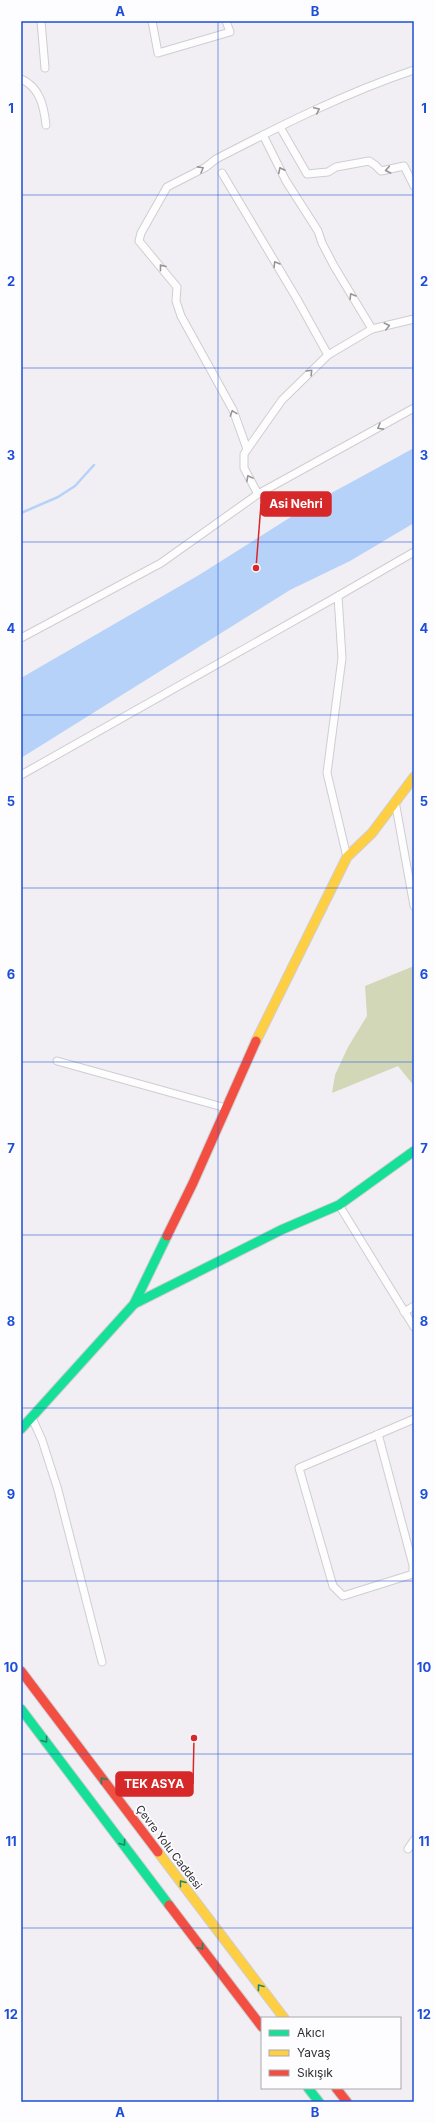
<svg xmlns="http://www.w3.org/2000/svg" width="435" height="2123" font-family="Inter,sans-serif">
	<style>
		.green { fill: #d2d7b8 }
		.water { fill: #b6d2f8 }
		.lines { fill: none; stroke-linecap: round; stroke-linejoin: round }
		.stream { stroke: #b6d2f8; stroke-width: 2.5 }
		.street-casing { stroke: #cfcdd1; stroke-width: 9 }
		.fast-casing { stroke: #cfcdd1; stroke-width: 11 }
		.slow-casing { stroke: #cfcdd1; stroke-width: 11 }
		.jam-casing { stroke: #cfcdd1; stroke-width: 11 }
		.street { stroke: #fdfdfd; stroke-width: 7 }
		.fast { stroke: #16e098; stroke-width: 9 }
		.slow { stroke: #ffcf43; stroke-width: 9 }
		.jam { stroke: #f24e42; stroke-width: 9 }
		.oneway { stroke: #969596 }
		.oneway2 { stroke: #228664 }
		.grid { fill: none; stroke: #1d4ed8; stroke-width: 1; stroke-opacity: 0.55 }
		.labels { text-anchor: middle; stroke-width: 3.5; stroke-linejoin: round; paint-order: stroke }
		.street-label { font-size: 11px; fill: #2e2d30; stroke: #fdfcff }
		.leader { fill: none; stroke: #d62828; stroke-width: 1.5 }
		.callout-dot { fill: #d62828; stroke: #fdfcff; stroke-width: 1.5 }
		.callout { fill: #d62828; stroke: #d62828; stroke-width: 1.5 }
		.callout-label { font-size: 12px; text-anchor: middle; font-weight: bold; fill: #fff }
		.neatline { fill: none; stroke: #1d4ed8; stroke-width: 1.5 }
		.grid-label { font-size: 13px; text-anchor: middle; font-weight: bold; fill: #1d4ed8 }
	</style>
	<rect width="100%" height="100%" fill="#f1eff4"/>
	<polygon class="green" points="414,966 414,1086 398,1066 332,1093 335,1075 348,1047 367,1016 365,986"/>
	<polygon class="water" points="414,448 414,523 350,561 290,590 21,758 21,678 199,575 313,503"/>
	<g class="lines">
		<polyline class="stream" points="21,513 58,497 75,486 94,465"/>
		<g class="street-casing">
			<g id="street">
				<polyline points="41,21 45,68"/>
				<polyline points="152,21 158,53 230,32 226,21"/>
				<path d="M21,79c19,8 23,28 25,46"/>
				<polyline points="280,127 307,174 328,172 336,167 369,161 375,165 381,171 404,166 414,186"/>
				<polyline points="263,135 286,181 318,231 322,243 334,266 372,329"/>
				<polyline points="222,173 297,299 328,355 282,400 244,454 244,468 258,494 414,408"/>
				<polyline points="328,355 372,329 414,319"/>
				<path d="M247,449l-14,-39 -52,-94 -5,-15 1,-14 -38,-46 2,-8 26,-46 39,-20 10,-8c64,-33 129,-66 198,-89"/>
				<polyline points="21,638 161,563 258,494"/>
				<polyline points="21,775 338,596"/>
				<polyline points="395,801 414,906"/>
				<polyline points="347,857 327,773 342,658 338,596 414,552"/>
				<polyline points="57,1061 226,1108"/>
				<polyline points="339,1205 414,1327"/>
				<polyline points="404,1312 414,1306"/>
				<polyline points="32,1418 42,1440 58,1490 102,1662"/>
				<polyline points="378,1434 413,1565 413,1574 343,1596 333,1586 299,1468 414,1419"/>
				<polyline points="408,1849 414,1840"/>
			</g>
		</g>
		<g class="fast-casing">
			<g id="fast">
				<polyline points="134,1304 281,1230 339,1205 414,1151"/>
				<polyline points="21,1429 134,1304 167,1236"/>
				<polyline points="21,1709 169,1905"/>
				<polyline points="308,2088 319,2102"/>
			</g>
		</g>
		<g class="slow-casing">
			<g id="slow">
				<polyline points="256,1041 347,857 372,833 414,777"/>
				<polyline points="158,1852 284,2018"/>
			</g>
		</g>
		<g class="jam-casing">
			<g id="jam">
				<polyline points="167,1236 193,1183 256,1041"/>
				<polyline points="21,1671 158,1852"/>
				<polyline points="169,1905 262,2027"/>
				<polyline points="336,2088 347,2102"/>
			</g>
		</g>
		<use href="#street" class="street"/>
		<use href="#fast" class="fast"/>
		<use href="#slow" class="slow"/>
		<use href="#jam" class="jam"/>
	</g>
	<defs><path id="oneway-chevron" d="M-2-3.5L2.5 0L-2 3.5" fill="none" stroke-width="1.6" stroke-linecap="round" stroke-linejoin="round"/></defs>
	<g class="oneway">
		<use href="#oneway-chevron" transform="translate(317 110) rotate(-25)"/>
		<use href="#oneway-chevron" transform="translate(201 169) rotate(-29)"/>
		<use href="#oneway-chevron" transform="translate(281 170) rotate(-117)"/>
		<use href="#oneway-chevron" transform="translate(388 170) rotate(169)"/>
		<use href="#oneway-chevron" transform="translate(276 264) rotate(-121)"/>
		<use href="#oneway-chevron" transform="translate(162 267) rotate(-128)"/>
		<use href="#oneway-chevron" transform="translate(352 296) rotate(-121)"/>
		<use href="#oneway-chevron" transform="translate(387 326) rotate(-14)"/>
		<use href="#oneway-chevron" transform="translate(310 372) rotate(-45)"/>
		<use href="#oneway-chevron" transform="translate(233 413) rotate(-110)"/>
		<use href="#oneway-chevron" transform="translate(380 427) rotate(151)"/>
		<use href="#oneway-chevron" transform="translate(249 478) rotate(-118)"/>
	</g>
	<g class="oneway2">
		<use href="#oneway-chevron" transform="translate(45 1740) rotate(53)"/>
		<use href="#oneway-chevron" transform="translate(103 1780) rotate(-127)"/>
		<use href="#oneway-chevron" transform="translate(123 1843) rotate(53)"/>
		<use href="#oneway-chevron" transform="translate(182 1883) rotate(-127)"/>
		<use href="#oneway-chevron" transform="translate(201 1947) rotate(53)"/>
		<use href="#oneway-chevron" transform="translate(260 1987) rotate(-127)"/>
	</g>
	<path class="grid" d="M218,21v2081M21,195h393M21,368h393M21,542h393M21,715h393M21,888h393M21,1062h393M21,1235h393M21,1408h393M21,1581h393M21,1754h393M21,1928h393"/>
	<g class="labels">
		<g class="street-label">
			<text transform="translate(169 1847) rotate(53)" y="4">Çevre Yolu Caddesi</text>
		</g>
	</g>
	<path class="leader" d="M256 568L261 504M194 1738L193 1784"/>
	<g class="callout-dot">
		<circle cx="256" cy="568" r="4"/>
		<circle cx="194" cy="1738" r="4"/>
	</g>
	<g class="callout">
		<rect x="261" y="492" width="70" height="24" rx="4"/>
		<rect x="116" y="1772" width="77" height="24" rx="4"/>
	</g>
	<g class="callout-label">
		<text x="296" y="508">Asi Nehri</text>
		<text x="154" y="1788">TEK ASYA</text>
	</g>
	<rect width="435" height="2123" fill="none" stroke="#fdfcff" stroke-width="44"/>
	<rect x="261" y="2017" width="140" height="72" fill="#fdfcff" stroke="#aaa9ac"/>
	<rect x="269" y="2030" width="20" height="6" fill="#16e098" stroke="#aaa9ac"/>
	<text x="297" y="2037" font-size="12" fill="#2e2d30">Akıcı</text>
	<rect x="269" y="2050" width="20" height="6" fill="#ffcf43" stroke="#aaa9ac"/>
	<text x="297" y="2057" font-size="12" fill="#2e2d30">Yavaş</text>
	<rect x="269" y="2070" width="20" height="6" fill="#f24e42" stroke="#aaa9ac"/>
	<text x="297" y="2077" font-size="12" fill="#2e2d30">Sıkışık</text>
	<rect x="22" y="22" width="391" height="2079" class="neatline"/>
	<g class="grid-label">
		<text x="120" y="16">A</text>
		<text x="315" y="16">B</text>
		<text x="11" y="113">1</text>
		<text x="424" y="113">1</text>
		<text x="11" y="286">2</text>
		<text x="424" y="286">2</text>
		<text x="11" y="460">3</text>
		<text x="424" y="460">3</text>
		<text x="11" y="633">4</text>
		<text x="424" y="633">4</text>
		<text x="11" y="806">5</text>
		<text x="424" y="806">5</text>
		<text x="11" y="979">6</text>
		<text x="424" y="979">6</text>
		<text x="11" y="1153">7</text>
		<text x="424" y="1153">7</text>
		<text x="11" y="1326">8</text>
		<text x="424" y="1326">8</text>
		<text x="11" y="1499">9</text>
		<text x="424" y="1499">9</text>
		<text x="11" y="1672">10</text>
		<text x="424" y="1672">10</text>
		<text x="11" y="1846">11</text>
		<text x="424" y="1846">11</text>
		<text x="11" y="2019">12</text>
		<text x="424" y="2019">12</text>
		<text x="120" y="2117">A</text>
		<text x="315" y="2117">B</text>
	</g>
</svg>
